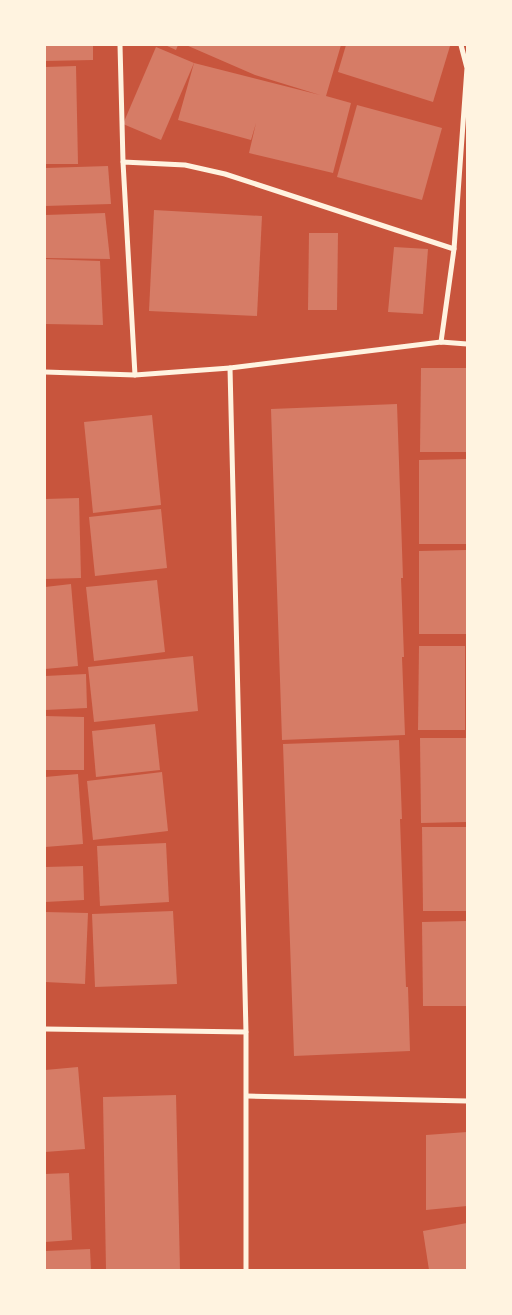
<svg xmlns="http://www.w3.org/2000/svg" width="512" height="1315" font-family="Arial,sans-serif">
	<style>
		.building { fill: #d67c66 }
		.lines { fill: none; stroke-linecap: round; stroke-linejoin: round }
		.minor { stroke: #fff3e0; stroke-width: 5 }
	</style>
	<rect width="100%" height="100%" fill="#c8553d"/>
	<g class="building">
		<polygon points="45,45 93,45 93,60 45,61"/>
		<polygon points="165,45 178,45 176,50"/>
		<polygon points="186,45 341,45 326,96 351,103 333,173 249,153 256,123 251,140 178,120 194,63 320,95 255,75"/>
		<polygon points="346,45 447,45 450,46 433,102 338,72"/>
		<polygon points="156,47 194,63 161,140 123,124"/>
		<polygon points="76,66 78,164 45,164 45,67"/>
		<polygon points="357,105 442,128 422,200 337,177"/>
		<polygon points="108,166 111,204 45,206 45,168"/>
		<polygon points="154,210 262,216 257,316 149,311"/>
		<polygon points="105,213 110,259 45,258 45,215"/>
		<polygon points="309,233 338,233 337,310 308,310"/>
		<polygon points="394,247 428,249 423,314 388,312"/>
		<polygon points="45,259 100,261 103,325 45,324"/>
		<polygon points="421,368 467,368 467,452 420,452"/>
		<polygon points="397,404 403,578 401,578 404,657 402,657 405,735 282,740 271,409"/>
		<polygon points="152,415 161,505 93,513 84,422"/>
		<polygon points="466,459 466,544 419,544 419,460"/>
		<polygon points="79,498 81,578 45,579 45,499"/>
		<polygon points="161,509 167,568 95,576 89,517"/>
		<polygon points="466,550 466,634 419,634 419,551"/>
		<polygon points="157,580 165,652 94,661 86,587"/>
		<polygon points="71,584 78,666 45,669 45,587"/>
		<polygon points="419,646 465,646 465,730 418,730"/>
		<polygon points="193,656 198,711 94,722 88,667"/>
		<polygon points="86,674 87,708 45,710 45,676"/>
		<polygon points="45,716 84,717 84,770 45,770"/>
		<polygon points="155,724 160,770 96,777 92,731"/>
		<polygon points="420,738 467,738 467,822 421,823"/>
		<polygon points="399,740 402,819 400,819 406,987 408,987 410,1051 294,1056 283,744"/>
		<polygon points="162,772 168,831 93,840 87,781"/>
		<polygon points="78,774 83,844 45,847 45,777"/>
		<polygon points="422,827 467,827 467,911 423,911"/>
		<polygon points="166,843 169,902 100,906 97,846"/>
		<polygon points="83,866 84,900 45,902 45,867"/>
		<polygon points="173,911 177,984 95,987 92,914"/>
		<polygon points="45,912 88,913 85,984 45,982"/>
		<polygon points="467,921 467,1006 423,1006 422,922"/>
		<polygon points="78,1067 85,1149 45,1152 45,1070"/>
		<polygon points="176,1095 180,1270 106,1270 103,1097"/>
		<polygon points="467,1132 467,1206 426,1210 426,1135"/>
		<polygon points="69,1173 72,1240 45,1242 45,1174"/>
		<polygon points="467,1223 467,1270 429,1270 423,1231"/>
		<polygon points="90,1249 91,1270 45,1270 45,1251"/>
	</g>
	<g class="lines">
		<g class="minor">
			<polyline points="120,45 123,162"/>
			<polyline points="454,249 467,68 461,45"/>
			<polyline points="45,372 135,375 230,368"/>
			<polyline points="135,375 123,162 185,165 225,174 454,249 441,342"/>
			<polyline points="45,1029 246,1032 246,1270"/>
			<polyline points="246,1032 230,368 441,342 467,344"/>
			<polyline points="247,1096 467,1101"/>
		</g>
	</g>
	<rect width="512" height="1315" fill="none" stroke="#fff3e0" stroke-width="92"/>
</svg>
